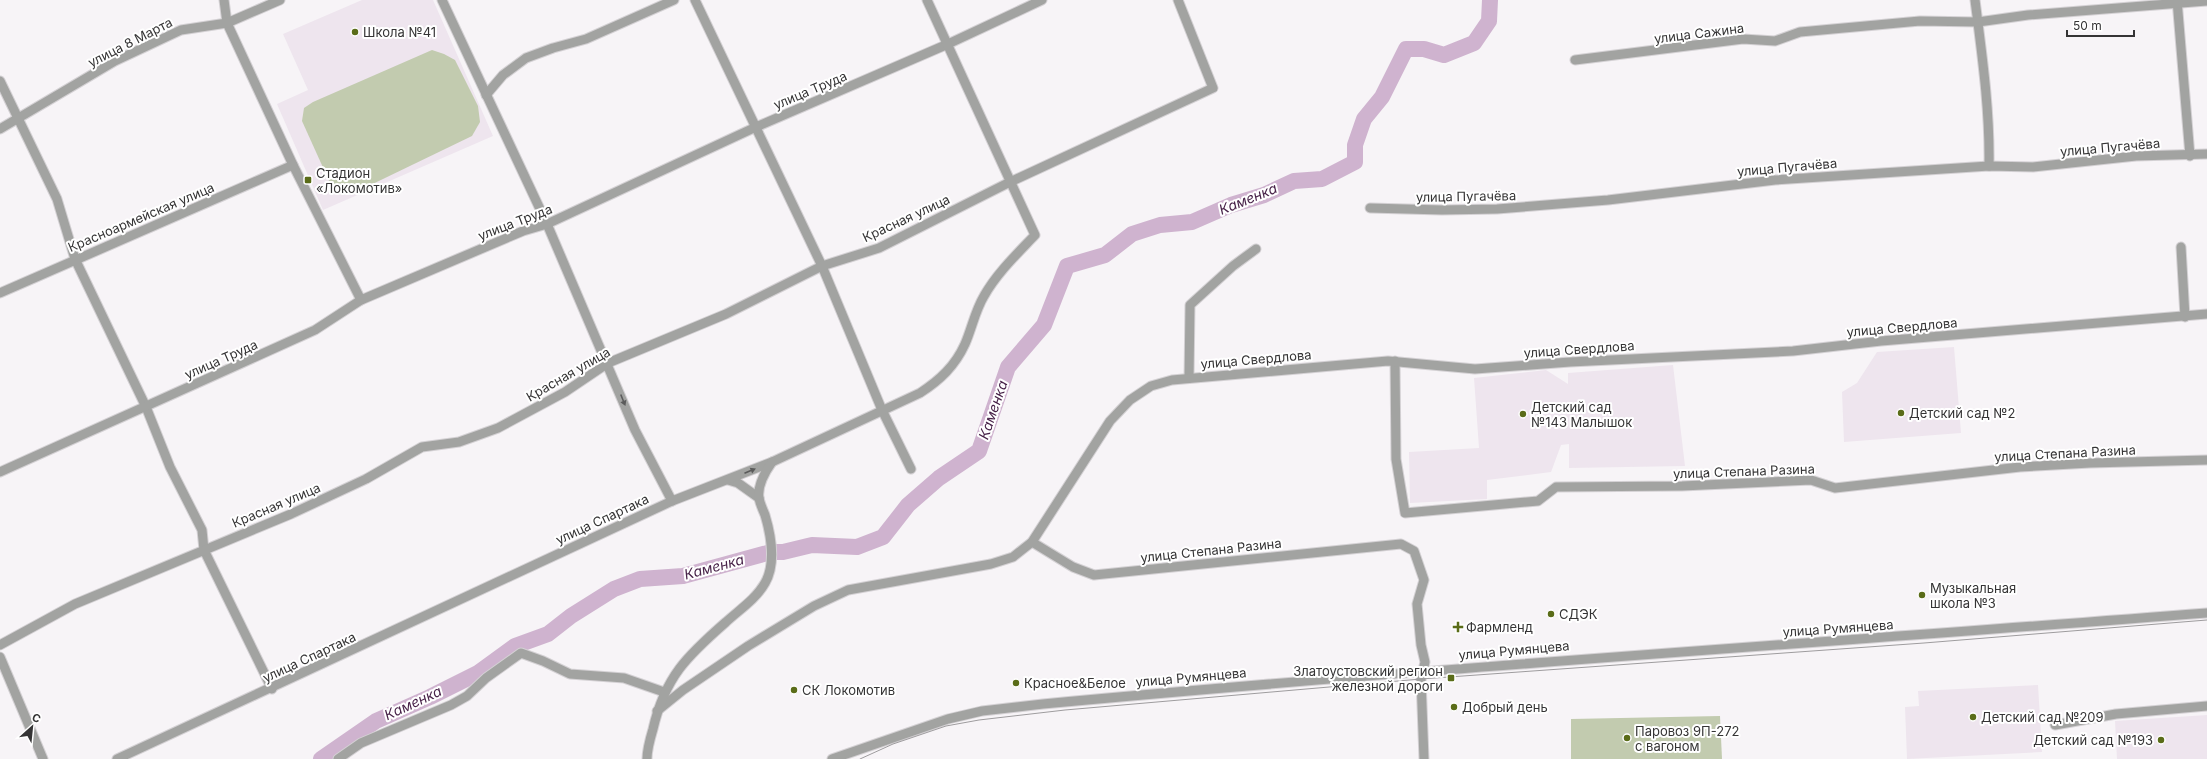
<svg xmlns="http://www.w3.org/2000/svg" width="2207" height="759" font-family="Inter,sans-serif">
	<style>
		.built { fill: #eee5ee }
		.green { fill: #c2cbaf }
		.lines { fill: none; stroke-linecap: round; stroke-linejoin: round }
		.river { stroke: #cfb3cf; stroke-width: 16 }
		.minor-casing { stroke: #d4d1d4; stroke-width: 11 }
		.minor { stroke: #a2a3a1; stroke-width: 9 }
		.tram { stroke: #9e9c9e; stroke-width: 1 }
		.oneway { fill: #5b5b5b }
		.poi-dot { fill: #5a6c18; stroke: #fff; stroke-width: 1.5 }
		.labels { text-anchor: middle; stroke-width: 4; stroke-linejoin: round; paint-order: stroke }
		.poi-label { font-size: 13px; fill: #353435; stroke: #fff; text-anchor: start }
		.street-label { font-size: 13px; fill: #353435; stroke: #fff }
		.water-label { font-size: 14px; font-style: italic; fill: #472248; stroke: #fff }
	</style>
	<rect width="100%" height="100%" fill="#f7f4f7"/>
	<g class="built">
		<polygon points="362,0 433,0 493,136 323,210 277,104 308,90 283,34"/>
		<polygon points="1954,347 1961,433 1844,442 1842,392 1857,383 1877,352"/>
		<polygon points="1673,365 1685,466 1569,468 1569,444 1561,445 1551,472 1487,480 1487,499 1410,503 1409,452 1479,448 1474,378 1546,370 1568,384 1568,373"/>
		<polygon points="2038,685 2042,752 1907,759 1905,707 1919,706 1918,691"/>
		<polygon points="2207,715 2207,759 2117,759 2115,721"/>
	</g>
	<g class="green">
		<polygon points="432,50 444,54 455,60 478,106 480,122 472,136 354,193 340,193 330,183 302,121 304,108 313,102"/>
		<polygon points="1720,716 1722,759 1571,759 1571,719"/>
	</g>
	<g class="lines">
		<polyline class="river" points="321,759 376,721 430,697 478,673 515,646 548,634 571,616 614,589 640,579 683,576 771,552 783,552 812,545 857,547 883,537 908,505 939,478 979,451 1008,367 1044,325 1067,266 1105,255 1132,234 1160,225 1192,222 1231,205 1264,195 1294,181 1322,179 1355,162 1355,145 1364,119 1382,97 1406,49 1424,49 1444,55 1474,43 1489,21 1490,0"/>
		<g class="minor-casing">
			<g id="minor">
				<polyline points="224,0 227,23 293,165 361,300"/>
				<polyline points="442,0 547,224 635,430 672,501"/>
				<polyline points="695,0 822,266 882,410 911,469"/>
				<path d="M1975,0c7,55 15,110 14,166"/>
				<polyline points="2177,0 2190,156"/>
				<polyline points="1575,60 1743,39 1775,41 1800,32 1920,21 1978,22 2028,15 2207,1"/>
				<polyline points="0,81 57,199 75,259 146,407 170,467 202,530 204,550 272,689"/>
				<polyline points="486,95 503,75 526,58 553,48 586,39 674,0"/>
				<polyline points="0,129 115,61 181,30 227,23 280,0"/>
				<polyline points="1370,208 1442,210 1497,209 1608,200 1775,180 1989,166 2033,167 2136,156 2207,154"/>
				<polyline points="2181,247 2185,317"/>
				<polyline points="0,293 293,165"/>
				<polyline points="1395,361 1396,459 1405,513 1538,501 1556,487 1682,486 1811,480 1835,488 2020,467 2090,463 2207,460"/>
				<polyline points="1189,378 1190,305 1233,266 1256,249"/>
				<polyline points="0,472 315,330 361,300 523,231 547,224 756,127 948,44 1042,0"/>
				<polyline points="728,480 738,483 759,498"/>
				<polyline points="1032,542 1073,567 1094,575 1401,544 1414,551 1424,580 1417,604 1421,645 1425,662 1421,679 1424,759"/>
				<polyline points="0,645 75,604 291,514 366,479 422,447 459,442 498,428 565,392 608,363 726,314 822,266 879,248 1010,182 1213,88 1178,0"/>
				<polyline points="0,657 43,759"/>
				<polyline points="657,711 683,690 748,646 814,606 848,590 991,564 1013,557 1032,542 1110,421 1130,400 1151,386 1172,380 1388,361 1475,369 1570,362 1793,351 1881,341 2207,314"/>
				<polyline points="2055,725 2116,714 2207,706"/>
				<path d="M117,759l555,-258 100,-39 148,-69c20,-13 35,-27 45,-49 7,-16 10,-33 19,-48 13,-23 33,-42 51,-61l-108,-235"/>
				<polyline points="338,759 361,743 451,705 467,696 486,678 521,653 543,661 570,674 624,678 664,692"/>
				<path d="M647,759c0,-10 3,-20 6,-30 12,-52 34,-73 73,-107 13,-12 30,-23 39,-39 11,-19 6,-48 0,-68 -2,-5 -5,-11 -6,-17 -2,-13 6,-26 13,-36"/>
				<path d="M832,759l116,-40 34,-8 61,-7c387,-36 776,-61 1164,-91"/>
			</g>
		</g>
		<use href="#minor" class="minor"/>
		<polyline class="tram" points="860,759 893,744 946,726 979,720 1065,710 1421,679 1924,643 2207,620"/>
	</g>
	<defs><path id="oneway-solid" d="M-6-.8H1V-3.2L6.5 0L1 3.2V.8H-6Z"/></defs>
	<g class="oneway">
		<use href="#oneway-solid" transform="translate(623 400) rotate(68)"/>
		<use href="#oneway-solid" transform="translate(750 471) rotate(-23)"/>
	</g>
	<g class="poi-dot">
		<circle cx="355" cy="32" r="4"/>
		<rect x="304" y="176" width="8" height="8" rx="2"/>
		<circle cx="1901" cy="413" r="4"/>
		<circle cx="1523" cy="414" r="4"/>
		<circle cx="1922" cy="595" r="4"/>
		<circle cx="1551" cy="614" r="4"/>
		<path d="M1456 621h4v4h4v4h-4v4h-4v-4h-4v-4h4z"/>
		<rect x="1447" y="674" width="8" height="8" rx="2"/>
		<circle cx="1016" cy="683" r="4"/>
		<circle cx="794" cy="690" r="4"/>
		<circle cx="1454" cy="707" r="4"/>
		<circle cx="1973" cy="717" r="4"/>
		<circle cx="1627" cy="738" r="4"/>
		<circle cx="2161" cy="740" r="4"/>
	</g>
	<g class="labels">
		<g class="poi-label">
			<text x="363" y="37">Школа №41</text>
			<text x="316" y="178">Стадион<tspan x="316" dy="15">«Локомотив»</tspan></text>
			<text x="1531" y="412">Детский сад<tspan x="1531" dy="15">№143 Малышок</tspan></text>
			<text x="1909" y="418">Детский сад №2</text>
			<text x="1930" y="593">Музыкальная<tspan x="1930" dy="15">школа №3</tspan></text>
			<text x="1559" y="619">СДЭК</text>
			<text x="1466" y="632">Фармленд</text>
			<text x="1443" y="676" text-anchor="end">Златоустовский регион<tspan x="1443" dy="15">железной дороги</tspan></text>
			<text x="1024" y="688">Красное&amp;Белое</text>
			<text x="802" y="695">СК Локомотив</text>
			<text x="1462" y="712">Добрый день</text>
			<text x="1981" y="722">Детский сад №209</text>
			<text x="1635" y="736">Паровоз 9П-272<tspan x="1635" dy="15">с вагоном</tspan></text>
			<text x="2153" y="745" text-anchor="end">Детский сад №193</text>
		</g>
		<g class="street-label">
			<text transform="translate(1699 33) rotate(-7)" y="5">улица Сажина</text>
			<text transform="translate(130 42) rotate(-27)" y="5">улица 8 Марта</text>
			<text transform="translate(810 90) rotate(-23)" y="5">улица Труда</text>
			<text transform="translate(2110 147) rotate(-5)" y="5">улица Пугачёва</text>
			<text transform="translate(1787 167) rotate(-5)" y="5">улица Пугачёва</text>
			<text transform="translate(1466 196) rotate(-1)" y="5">улица Пугачёва</text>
			<text transform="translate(141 217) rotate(-23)" y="5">Красноармейская улица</text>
			<text transform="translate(906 218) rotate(-25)" y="5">Красная улица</text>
			<text transform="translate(515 222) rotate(-21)" y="5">улица Труда</text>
			<text transform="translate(1902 327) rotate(-5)" y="5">улица Свердлова</text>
			<text transform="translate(1579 349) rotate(-4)" y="5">улица Свердлова</text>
			<text transform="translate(221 359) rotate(-24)" y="5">улица Труда</text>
			<text transform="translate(1256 359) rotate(-5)" y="5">улица Свердлова</text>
			<text transform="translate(568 374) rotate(-30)" y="5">Красная улица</text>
			<text transform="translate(2065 453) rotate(-3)" y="5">улица Степана Разина</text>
			<text transform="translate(1744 471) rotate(-2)" y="5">улица Степана Разина</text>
			<text transform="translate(276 505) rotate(-23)" y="5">Красная улица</text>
			<text transform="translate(602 519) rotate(-25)" y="5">улица Спартака</text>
			<text transform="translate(1211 550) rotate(-6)" y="5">улица Степана Разина</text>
			<text transform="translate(1838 628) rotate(-4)" y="5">улица Румянцева</text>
			<text transform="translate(1514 650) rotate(-5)" y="5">улица Румянцева</text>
			<text transform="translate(309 657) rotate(-25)" y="5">улица Спартака</text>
			<text transform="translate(1191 677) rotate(-5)" y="5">улица Румянцева</text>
		</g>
		<g class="water-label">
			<text transform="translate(1248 199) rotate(-22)" y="5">Каменка</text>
			<text transform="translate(993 410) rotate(-71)" y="5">Каменка</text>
			<text transform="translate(714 567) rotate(-15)" y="5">Каменка</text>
			<text transform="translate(413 703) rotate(-25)" y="5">Каменка</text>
		</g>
	</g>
	<g transform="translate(32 727) rotate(27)" stroke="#ffffff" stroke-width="3" paint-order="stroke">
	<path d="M0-3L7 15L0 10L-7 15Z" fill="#353435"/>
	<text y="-6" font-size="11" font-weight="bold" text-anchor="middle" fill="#353435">С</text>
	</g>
	<path d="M2067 30v6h67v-6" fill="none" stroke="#353435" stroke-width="2"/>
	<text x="2073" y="30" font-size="12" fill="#353435" stroke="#ffffff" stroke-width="3" paint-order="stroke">50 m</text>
</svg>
